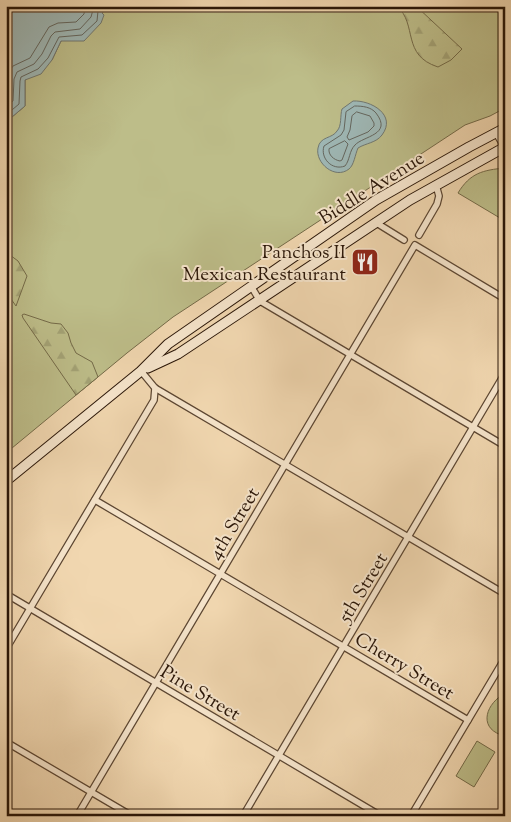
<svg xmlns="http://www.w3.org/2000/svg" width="511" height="822" font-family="'Sorts Mill Goudy',serif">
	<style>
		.green { fill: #bdbd89; stroke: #746a48 }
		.forest { fill: url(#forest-firs); stroke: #746a48 }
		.water { fill: #9eb7b5; stroke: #707770 }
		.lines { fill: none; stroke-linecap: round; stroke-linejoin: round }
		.shore { stroke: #64665e; stroke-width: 1 }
		.minor-casing { stroke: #5c4632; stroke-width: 8 }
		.secondary-casing { stroke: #2a1608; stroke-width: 11 }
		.minor { stroke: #f6e5cc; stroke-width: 5.5 }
		.secondary { stroke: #f6e5cc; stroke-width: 9 }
		.labels { text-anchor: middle; stroke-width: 4; stroke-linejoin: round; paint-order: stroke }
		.street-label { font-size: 19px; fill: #2a1608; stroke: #f6e5cc }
		.poi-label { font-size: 19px; fill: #2a1608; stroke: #f6e5cc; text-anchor: end }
	</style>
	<defs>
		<pattern id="forest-firs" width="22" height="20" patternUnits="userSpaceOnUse" patternTransform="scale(1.25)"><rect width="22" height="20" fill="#bdbd89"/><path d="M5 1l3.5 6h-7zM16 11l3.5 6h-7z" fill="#a3a275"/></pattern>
	</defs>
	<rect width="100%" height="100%" fill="#f1d7b0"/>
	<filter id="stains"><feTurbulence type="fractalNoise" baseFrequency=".004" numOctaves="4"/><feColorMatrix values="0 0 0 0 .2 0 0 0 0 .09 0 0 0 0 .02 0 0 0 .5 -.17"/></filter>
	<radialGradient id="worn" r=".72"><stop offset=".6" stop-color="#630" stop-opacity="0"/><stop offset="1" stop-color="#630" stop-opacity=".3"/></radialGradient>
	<g class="green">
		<polygon points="111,6 505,6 505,108 490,116 465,125 173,317 127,353 6,453 6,122 25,106 25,80 52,60 61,41"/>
		<path d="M505,168v53l-47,-28c12,-20 25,-23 47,-25z"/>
		<path d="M502,695h3v41c-26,-6 -21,-29 -3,-41z"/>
		<polygon points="477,741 495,752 474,787 456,776"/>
	</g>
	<g class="forest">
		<path d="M397,6h19l46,43 -11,11 -13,7c-37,-12 -20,-42 -41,-61z"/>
		<polygon points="6,252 18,261 27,276 16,306 6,292 9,278 6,273"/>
		<polygon points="24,314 51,323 61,324 68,333 71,343 76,353 92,362 98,377 76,395 23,318 22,315"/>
	</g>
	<g class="water">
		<polygon points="6,6 111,6 102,13 104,15 101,23 84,41 61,41 52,60 41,74 25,80 25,106 6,122"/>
		<path d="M353,101c18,-1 44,14 29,34 -6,8 -16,8 -24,13 -3,7 -4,17 -9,21 -14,11 -34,-6 -31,-21 2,-12 14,-9 19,-17 5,-5 3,-16 5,-22z"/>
	</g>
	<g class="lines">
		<g class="shore">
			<polyline points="6,77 13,66 30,58 49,27 58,23 76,22 84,14 85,6"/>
			<path d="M355,106c8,0 16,1 21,7 17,22 -13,23 -21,32 -6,6 -5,15 -10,21 -13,5 -25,-8 -21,-20l17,-11 3,-5 2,-18z"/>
			<polyline points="6,107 13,101 14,79 17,72 34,64 42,54 51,36 55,32 80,29 91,17 94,6"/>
			<polygon points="357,112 370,116 374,123 374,126 368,132 349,140 347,137 350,130 352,116"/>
			<polyline points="6,115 19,104 20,81 21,77 38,69 48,58 59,37 82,35 97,21 98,11 103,6"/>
			<path d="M345,141l3,3 -6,16 -2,1c-6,-1 -12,-6 -11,-12z"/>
		</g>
		<g class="minor-casing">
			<g id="minor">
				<polyline points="496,133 505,148"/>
				<polyline points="375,222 404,240"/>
				<polyline points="419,235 437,204 439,196 436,185"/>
				<polyline points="251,286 260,301 505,446"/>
				<polyline points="141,371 155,388 505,594"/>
				<polyline points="95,500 468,720"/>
				<polyline points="6,594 381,816"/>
				<polyline points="6,649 154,400 155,388"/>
				<polyline points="6,742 132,816"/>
				<polyline points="77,816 415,245 505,299"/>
				<polyline points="243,816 505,373"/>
				<polyline points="411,816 505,658"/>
			</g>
		</g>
		<g class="secondary-casing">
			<g id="secondary">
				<polyline points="148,368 178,354 410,200 505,147"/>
				<polyline points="6,481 141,371 168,344 376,200 469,147 505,128"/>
			</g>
		</g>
		<use href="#minor" class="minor"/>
		<use href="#secondary" class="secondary"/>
	</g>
	<defs>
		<g id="restaurant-square" transform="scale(1.4375)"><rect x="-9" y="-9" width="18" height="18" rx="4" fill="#8f2418" stroke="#f6e5cc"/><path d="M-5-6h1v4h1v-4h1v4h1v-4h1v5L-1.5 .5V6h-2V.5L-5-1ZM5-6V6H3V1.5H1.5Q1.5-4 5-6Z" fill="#fff"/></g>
	</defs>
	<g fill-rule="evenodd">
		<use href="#restaurant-square" x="365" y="262"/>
	</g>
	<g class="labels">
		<g class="street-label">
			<text transform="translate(371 187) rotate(-32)" y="7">Biddle Avenue</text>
			<text transform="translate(233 523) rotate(-59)" y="7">4th Street</text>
			<text transform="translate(362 587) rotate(-59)" y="7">5th Street</text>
			<text transform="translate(405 665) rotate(31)" y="7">Cherry Street</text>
			<text transform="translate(201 692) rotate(31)" y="7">Pine Street</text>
		</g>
		<g class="poi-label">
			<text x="346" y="258">Panchos II<tspan x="346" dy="22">Mexican Restaurant</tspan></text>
		</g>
	</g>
	<rect width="511" height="822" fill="none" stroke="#f1d7b0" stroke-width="25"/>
	<rect x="8" y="8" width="496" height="807" fill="none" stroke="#2a1608" stroke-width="2.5"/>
	<rect x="12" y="12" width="486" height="797" fill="none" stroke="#2a1608"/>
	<rect width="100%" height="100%" filter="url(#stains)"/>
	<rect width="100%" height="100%" fill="url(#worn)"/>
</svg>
